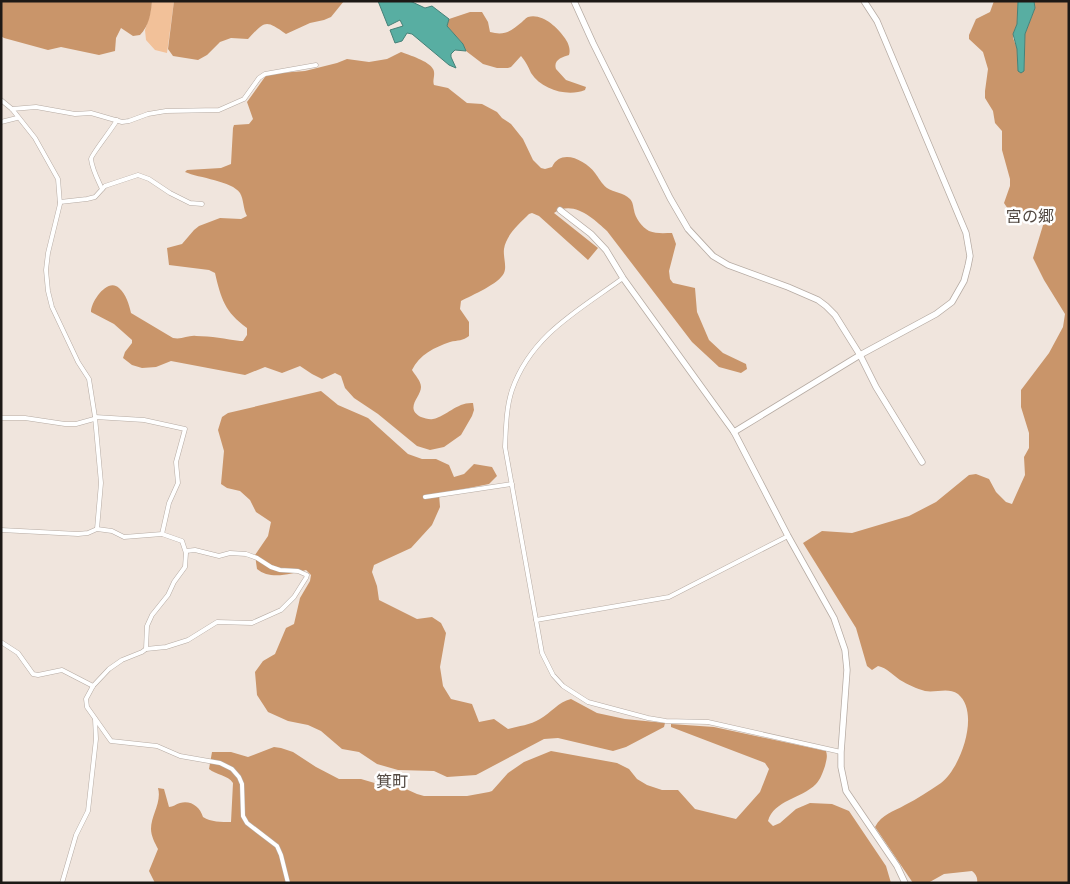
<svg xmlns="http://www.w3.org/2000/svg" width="1070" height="884" font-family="'Roboto Condensed','Noto Sans JP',sans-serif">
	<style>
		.green { fill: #f2c199 }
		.forest { fill: #c9956a }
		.water { fill: #58aea2; stroke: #468178 }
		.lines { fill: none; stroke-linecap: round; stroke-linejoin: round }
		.street-casing { stroke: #b6aba3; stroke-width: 5 }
		.secondary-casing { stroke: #b6aba3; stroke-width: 7 }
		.street { stroke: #fff; stroke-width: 4 }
		.secondary { stroke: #fff; stroke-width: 5.5 }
		.labels { text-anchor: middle; stroke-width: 5; stroke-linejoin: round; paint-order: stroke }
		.quarter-label { font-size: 16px; fill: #524942; stroke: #fff }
	</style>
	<rect width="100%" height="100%" fill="#f0e5dd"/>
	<polygon class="green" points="152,1 174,1 167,53 155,50 146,40 145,30 150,14"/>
	<g class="forest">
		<path d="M1,1h151c-1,12 -3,25 -12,34l-7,1 -12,-8 -5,10 -1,13 -16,4 -38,-8 -13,3 -44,-12 -3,-2z"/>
		<path d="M174,1h170l-13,16 -7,3 -14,3 -24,11c-21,-15 -21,-13 -38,5l-17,-1 -11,4 -13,13 -9,5 -25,-4 -5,-7z"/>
		<path d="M994,1h24l-1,23 -4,10v4l4,10 1,23h6l1,-37 10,-26 -1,-7h35v882h-92c1,-5 -1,-9 -5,-12l-28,3 -16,9h-15l-38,-56c7,-13 18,-15 30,-22 12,-6 24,-14 36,-22 19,-14 40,-70 17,-89 -10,-7 -22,-1 -33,-3 -8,-2 -18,-7 -25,-11 -7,-5 -13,-12 -22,-14l-6,4 -5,-4 -11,-38 -53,-85 19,-12 30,2 57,-17 27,-14 33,-27 7,-1 13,5 7,13 10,10 6,2 13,-29 -1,-18 5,-9v-15l-8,-26v-17l28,-37 14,-26 2,-13 -21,-34 -11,-22 11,-36 -3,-6 -13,-5 -10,4 -10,-6 -4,-6 6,-17v-7l-8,-29v-19l-7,-8 -2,-12 -8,-13v-7l3,-22 -5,-17 -14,-13v-4l7,-16 14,-7z"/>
		<path d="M470,12h12l6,10 2,10c15,4 21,-1 32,-10 1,-1 5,-5 6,-5 14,-4 29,10 36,20 4,5 7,12 5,18 -7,2 -16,5 -13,14l10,11 20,7 -1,3c-17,7 -43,0 -54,-17 -3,-7 -5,-11 -10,-17l-10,11 -3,1h-11l-14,-4 -17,-13 -3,-7 -16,-18 2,-7z"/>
		<path d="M401,52c8,3 28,9 32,17 3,5 -1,11 1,16l14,3 19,15 15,1 15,8 5,6 9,6 12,15 10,21 8,8 4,1 7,-2c9,-19 33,-7 43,6 4,5 6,10 12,15 7,5 16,4 23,11 3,3 3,7 4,11 1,8 8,17 15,21 7,3 16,2 23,2l4,11 -7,27 1,8 3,4 22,5 2,24 12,28 14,13 23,11 1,5 -6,4 -22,-6 -27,-25 -85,-111c-13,-12 -34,-32 -53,-18l44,35 -10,12 -49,-44 -7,-3 -3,1c-10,10 -23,21 -25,35 -1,8 3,17 0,24 -5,11 -32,22 -43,28l-1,8 9,13v14c-6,5 -11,4 -19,6 -15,5 -31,13 -38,28 3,5 9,11 9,17 0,10 -17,21 0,30 4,1 8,3 12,2 14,-3 24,-17 40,-16l1,7 -2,6 -11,19 -17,12 -14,3 -13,-4 -39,-32 -24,-16 -9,-10 -4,-12 -6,-3 -13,6 -10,-5 -12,-8 -18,7 -17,-6 -20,8 -74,-14 -15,6 -14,1 -10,-3 -9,-7 2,-6 7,-9v-3l-18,-16 -23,-12c0,-11 17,-35 28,-24 7,6 10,16 12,25l42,25c9,2 15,-3 23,-2 15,0 30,3 44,5h3l4,-6v-7c-22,-16 -26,-29 -32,-55l-6,-3 -40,-5 -2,-17 15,-4 12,-14 5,-4 21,-8 21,1 6,-3c-4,-7 -3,-16 -7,-23 -8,-12 -41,-15 -55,-21l2,-2 34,-2 10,-4 2,-36 1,-3 15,-1 4,-5 -6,-17 20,-28 38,-3 32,-8 10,-4 22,3 18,-3z"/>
		<path d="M321,391l17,14 30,13 40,36 14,5h14l13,6 5,12 10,-3 10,-10 18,3 5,9 -8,8 -50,10 1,13 -8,18 -21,23 -37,17 -2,7 5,14 2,14 38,19 15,-2 9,6 5,10 -6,34 3,19 8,13 21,5 7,18 15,-3 14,10c11,-3 22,-4 32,-10 11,-6 18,-17 31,-20l26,14 28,6 40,4 -1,4 -38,20 -13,4 -55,-13 -14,1 -68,36 -29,2 -13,-6 -36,-1 -21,-6 -18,-12 -17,-3 -21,-18 -13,-6 -20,-4 -20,-9 -11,-17 -2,-23 8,-11 12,-7 11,-26 8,-4 6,-26 10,-17 1,-6 -5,-5c-16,4 -36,10 -49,-1l-2,-14 13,-19 3,-14 -15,-10 -6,-12 -10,-9 -13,-3 -6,-4 3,-33 -6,-21 4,-13 6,-4z"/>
		<path d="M671,724l43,3 112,24c2,6 0,10 -1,15 -2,6 -5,14 -9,18 -15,15 -42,16 -48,37l5,5 7,-3 16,-14 14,-6 22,1 17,7 37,55 5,17h-736l-6,-12 9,-22c-3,-6 -7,-13 -7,-20 0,-14 11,-27 7,-41l6,1 5,18c4,0 7,-3 11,-4 11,-3 20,4 23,14 8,5 18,5 28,5l2,-39c-5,-8 -17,-8 -24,-14l3,-17h19l17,5 26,-10 7,1 12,4 23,15 23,12h22l17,5 19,1 20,9 7,2h43l22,-4 3,-1 16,-18 16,-11 27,-11 66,12 12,6 8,10 10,6 15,5h16l17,19 41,10 24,-27 9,-23 -4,-6 -94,-36z"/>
	</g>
	<g class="water">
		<polygon points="378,1 410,1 425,8 432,6 449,19 447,26 463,44 466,51 455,50 451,54 451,57 456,68 449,65 412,34 407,33 402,41 395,43 390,30 403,26 400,20 388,26"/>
		<polygon points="1018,1 1034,1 1035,8 1025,34 1024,71 1021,73 1018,71 1017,49 1013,34 1017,24"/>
	</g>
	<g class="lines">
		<g class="street-casing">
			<g id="street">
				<polyline points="1,100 12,109 35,138 58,179 60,204 48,253 46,270 48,291 52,307 78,362 89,379 95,417 101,483 97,529"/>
				<polyline points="12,109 36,107 75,114 91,113 122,122 129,121 148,114 166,111 219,110 244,99 259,78 265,74 316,65"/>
				<polyline points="1,122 17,118"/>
				<path d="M102,189c-4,-9 -10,-20 -11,-30 0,-4 22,-31 26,-39"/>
				<polyline points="60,202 87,199 95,197 105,186 138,175 149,179 170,193 190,203 202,204"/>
				<path d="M623,278c-44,32 -92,57 -111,112 -6,18 -6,38 -7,57l37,206 11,22 10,11 25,16 60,16 18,3 42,1 133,30"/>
				<polyline points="95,417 144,420 185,429 176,462 178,483 169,503 162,534"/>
				<polyline points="1,418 25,418 65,424 76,424 94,419"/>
				<polyline points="425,497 512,484"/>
				<polyline points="1,530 78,534 88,533 97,529 112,531 124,537 162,534 182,541 186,553 185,567 174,582 168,595 152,615 147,626 146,649 142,652 122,660 109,669 93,686 86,699 87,707 111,741 157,746 180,756 220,763 232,769 239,777 242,784 243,816 247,823 277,846 281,855 288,883"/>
				<polyline points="536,620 669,597 788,536"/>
				<polyline points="1,642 18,653 33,674 38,675 62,670 93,686"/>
				<polyline points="146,649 166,647 188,640 217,622 252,623 281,610 294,597 306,578 307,575 298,571 280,570 271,567 257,558 246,554 230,553 219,556 195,550 186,551"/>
				<polyline points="62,883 76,835 88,811 96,739 95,719"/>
			</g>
		</g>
		<g class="secondary-casing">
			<g id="secondary">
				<polyline points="574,1 593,43 670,198 688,229 713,256 728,265 788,287 818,300 826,306 835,315 860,355 876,387 922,462"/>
				<polyline points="560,210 591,234 606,250 623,278 734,432 788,536 834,618 845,650 847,670 841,752 841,767 846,791 897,866 905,883"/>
				<polyline points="734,432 860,355 936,314 952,302 964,281 968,266 970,256 966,233 877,21 864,1"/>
			</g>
		</g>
		<use href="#street" class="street"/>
		<use href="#secondary" class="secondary"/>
	</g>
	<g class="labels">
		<g class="quarter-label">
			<text x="1030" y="222">宮の郷</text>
			<text x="392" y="787">箕町</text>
		</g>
	</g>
	<rect width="1070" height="884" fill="none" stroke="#1d1916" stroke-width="5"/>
</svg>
